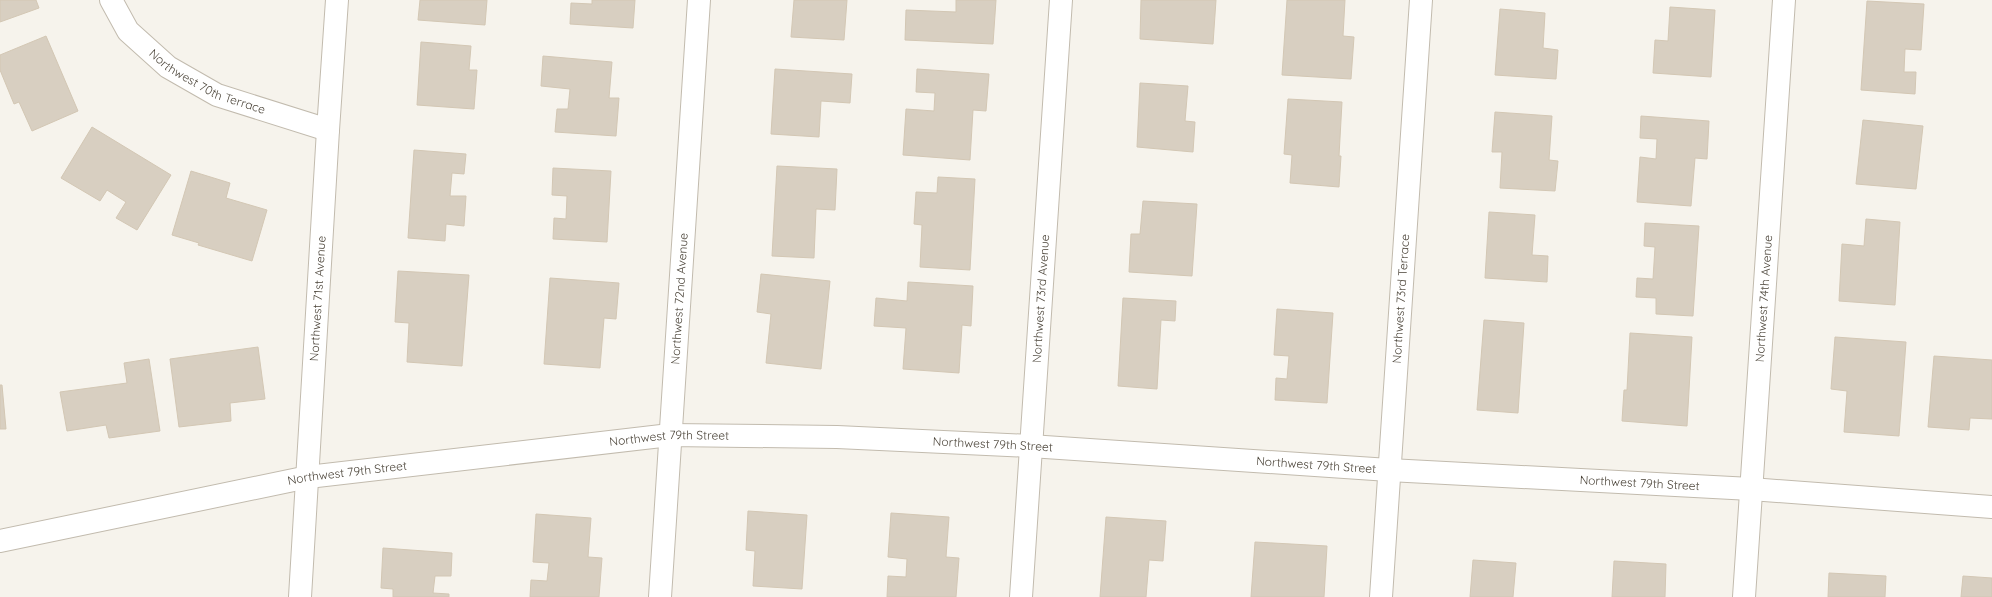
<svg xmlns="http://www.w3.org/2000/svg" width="1992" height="597" font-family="Quicksand,sans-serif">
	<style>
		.building { fill: #d8cfc1; stroke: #d3c7b4 }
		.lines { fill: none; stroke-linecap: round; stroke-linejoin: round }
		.street-casing { stroke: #c2bbae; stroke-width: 24 }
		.street { stroke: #fff; stroke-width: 22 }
		.labels { text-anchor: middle; stroke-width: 3; stroke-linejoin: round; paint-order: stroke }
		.street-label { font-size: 12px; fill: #4b4439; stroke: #fff }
	</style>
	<rect width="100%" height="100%" fill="#f6f3ec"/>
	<g class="building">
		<polygon points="0,0 36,0 39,8 0,22"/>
		<polygon points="420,0 487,0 485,25 418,20"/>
		<polygon points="592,0 635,0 633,28 570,24 571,3 592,4"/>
		<polygon points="794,0 847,0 844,40 791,37"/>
		<polygon points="956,0 996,0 993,44 905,40 906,10 956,12"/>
		<polygon points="1141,0 1216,0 1213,44 1140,39"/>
		<polygon points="1287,0 1345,0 1343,36 1354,37 1351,79 1282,75"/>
		<polygon points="1867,1 1924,4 1921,50 1905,49 1904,72 1916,72 1915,94 1861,90"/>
		<polygon points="1670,7 1715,10 1711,77 1653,73 1655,40 1668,41"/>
		<polygon points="1500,9 1545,13 1543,48 1558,50 1556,79 1495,75"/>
		<polygon points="46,36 78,111 32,131 19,102 14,104 0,70 0,55"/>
		<polygon points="421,42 471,46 469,70 477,70 474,109 417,105"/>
		<polygon points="543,56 612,62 609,98 619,98 616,136 555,132 557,109 568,109 570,89 541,86"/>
		<polygon points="775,69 852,74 850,103 821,101 819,137 771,134"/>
		<polygon points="917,69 989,74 986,111 973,110 970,160 903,155 906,109 934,111 935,93 916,92"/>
		<polygon points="1140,83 1188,86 1185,121 1195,122 1193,152 1137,147"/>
		<polygon points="1288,99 1342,102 1339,156 1341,156 1339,187 1290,183 1292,155 1284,154"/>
		<polygon points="1495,112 1552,116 1549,160 1558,161 1555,191 1500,188 1502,152 1492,152"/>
		<polygon points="1641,116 1709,121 1707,159 1695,158 1691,206 1637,202 1640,157 1656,159 1657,139 1640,138"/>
		<polygon points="1863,120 1923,126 1916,189 1856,184"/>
		<polygon points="92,127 171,175 137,230 116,218 126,202 107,190 100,201 61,178"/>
		<polygon points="414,150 466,154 464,174 452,173 450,196 466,196 464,226 446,224 445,241 408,238"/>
		<polygon points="777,166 837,169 835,210 816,209 814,258 772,256"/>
		<polygon points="553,168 611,171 607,242 553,239 554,218 566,219 567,196 552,195"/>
		<polygon points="191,171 230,183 226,198 267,210 252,261 198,245 199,243 172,235"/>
		<polygon points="938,177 975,179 970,270 920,267 922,225 914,224 916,192 937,193"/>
		<polygon points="1143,201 1197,204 1192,276 1129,272 1131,234 1140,234"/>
		<polygon points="1489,212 1535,215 1532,255 1548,256 1547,282 1485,278"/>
		<polygon points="1866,219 1900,222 1895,305 1839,301 1842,244 1864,246"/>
		<polygon points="1645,223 1699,226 1693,316 1656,314 1656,298 1636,297 1637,278 1653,279 1655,247 1644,246"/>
		<polygon points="398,271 469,275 462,366 407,362 409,323 395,322"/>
		<polygon points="761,274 830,281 821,369 766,363 771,314 757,312"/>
		<polygon points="550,278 619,283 616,319 604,318 600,368 544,364"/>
		<polygon points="908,282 973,286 971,326 962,325 959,373 903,369 906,328 874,326 876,298 907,301"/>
		<polygon points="1123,298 1176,301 1175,321 1161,320 1157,389 1118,386"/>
		<polygon points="1277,309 1333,313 1327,403 1275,400 1276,378 1287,379 1289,356 1274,355"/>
		<polygon points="1484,320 1524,323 1518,413 1477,410"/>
		<polygon points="1630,333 1692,337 1687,426 1622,421 1624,390 1627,390"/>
		<polygon points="1835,337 1906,342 1899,436 1844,432 1847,391 1831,389"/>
		<polygon points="258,347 265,399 230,403 231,421 179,427 170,359"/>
		<polygon points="1934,356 1992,360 1992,419 1970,418 1969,430 1928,427"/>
		<polygon points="149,359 160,431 109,438 106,425 67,431 60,392 127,383 124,363"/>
		<polygon points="0,385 2,385 6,429 0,429"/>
		<polygon points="748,511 807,515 802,589 753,586 755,551 746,550"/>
		<polygon points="891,513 949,517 946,557 959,558 956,597 887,597 888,576 906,577 907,559 888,557"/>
		<polygon points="536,514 591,518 588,557 602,558 599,597 530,597 531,580 547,581 549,563 533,562"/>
		<polygon points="1106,517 1166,521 1163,561 1149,560 1146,597 1100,597"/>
		<polygon points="1255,542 1327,546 1324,597 1251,597"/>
		<polygon points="383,548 452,553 451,576 435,576 433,593 449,594 449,597 393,597 393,589 381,588"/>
		<polygon points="1473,560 1516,563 1513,597 1470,597"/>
		<polygon points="1614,561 1666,564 1665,597 1612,597"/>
		<polygon points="1829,573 1886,576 1885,597 1828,597"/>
		<polygon points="1963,576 1992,578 1992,597 1961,597"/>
	</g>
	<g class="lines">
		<g class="street-casing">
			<g id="street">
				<path id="s1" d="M111,0l17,31 40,36 49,28 111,35"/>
				<path id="s2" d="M0,541l308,-64 362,-42 167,2 193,9 359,24 362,19 241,18"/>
				<path id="s3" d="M300,597l28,-467 9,-130"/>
				<path id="s4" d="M660,597l39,-597"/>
				<path id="s5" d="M1021,597l40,-597"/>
				<path id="s6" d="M1381,597l40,-597"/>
				<path id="s7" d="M1744,597l40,-597"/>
			</g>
		</g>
		<use href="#street" class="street"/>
	</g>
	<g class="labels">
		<g class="street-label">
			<text dy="4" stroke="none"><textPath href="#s1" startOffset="131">Northwest 70th Terrace</textPath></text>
			<text dy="4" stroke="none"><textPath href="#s3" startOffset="299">Northwest 71st Avenue</textPath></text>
			<text dy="4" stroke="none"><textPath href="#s4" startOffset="299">Northwest 72nd Avenue</textPath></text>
			<text dy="4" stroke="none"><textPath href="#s5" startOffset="299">Northwest 73rd Avenue</textPath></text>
			<text dy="4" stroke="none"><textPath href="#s6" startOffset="299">Northwest 73rd Terrace</textPath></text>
			<text dy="4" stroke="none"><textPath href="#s7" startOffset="299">Northwest 74th Avenue</textPath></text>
			<text dy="4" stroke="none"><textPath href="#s2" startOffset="678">Northwest 79th Street</textPath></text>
			<text dy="4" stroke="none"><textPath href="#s2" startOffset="1002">Northwest 79th Street</textPath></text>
			<text dy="4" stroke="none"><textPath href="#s2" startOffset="1326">Northwest 79th Street</textPath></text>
			<text dy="4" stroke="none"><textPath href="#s2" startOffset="354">Northwest 79th Street</textPath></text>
			<text dy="4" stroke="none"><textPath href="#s2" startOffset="1650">Northwest 79th Street</textPath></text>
		</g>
	</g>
</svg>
